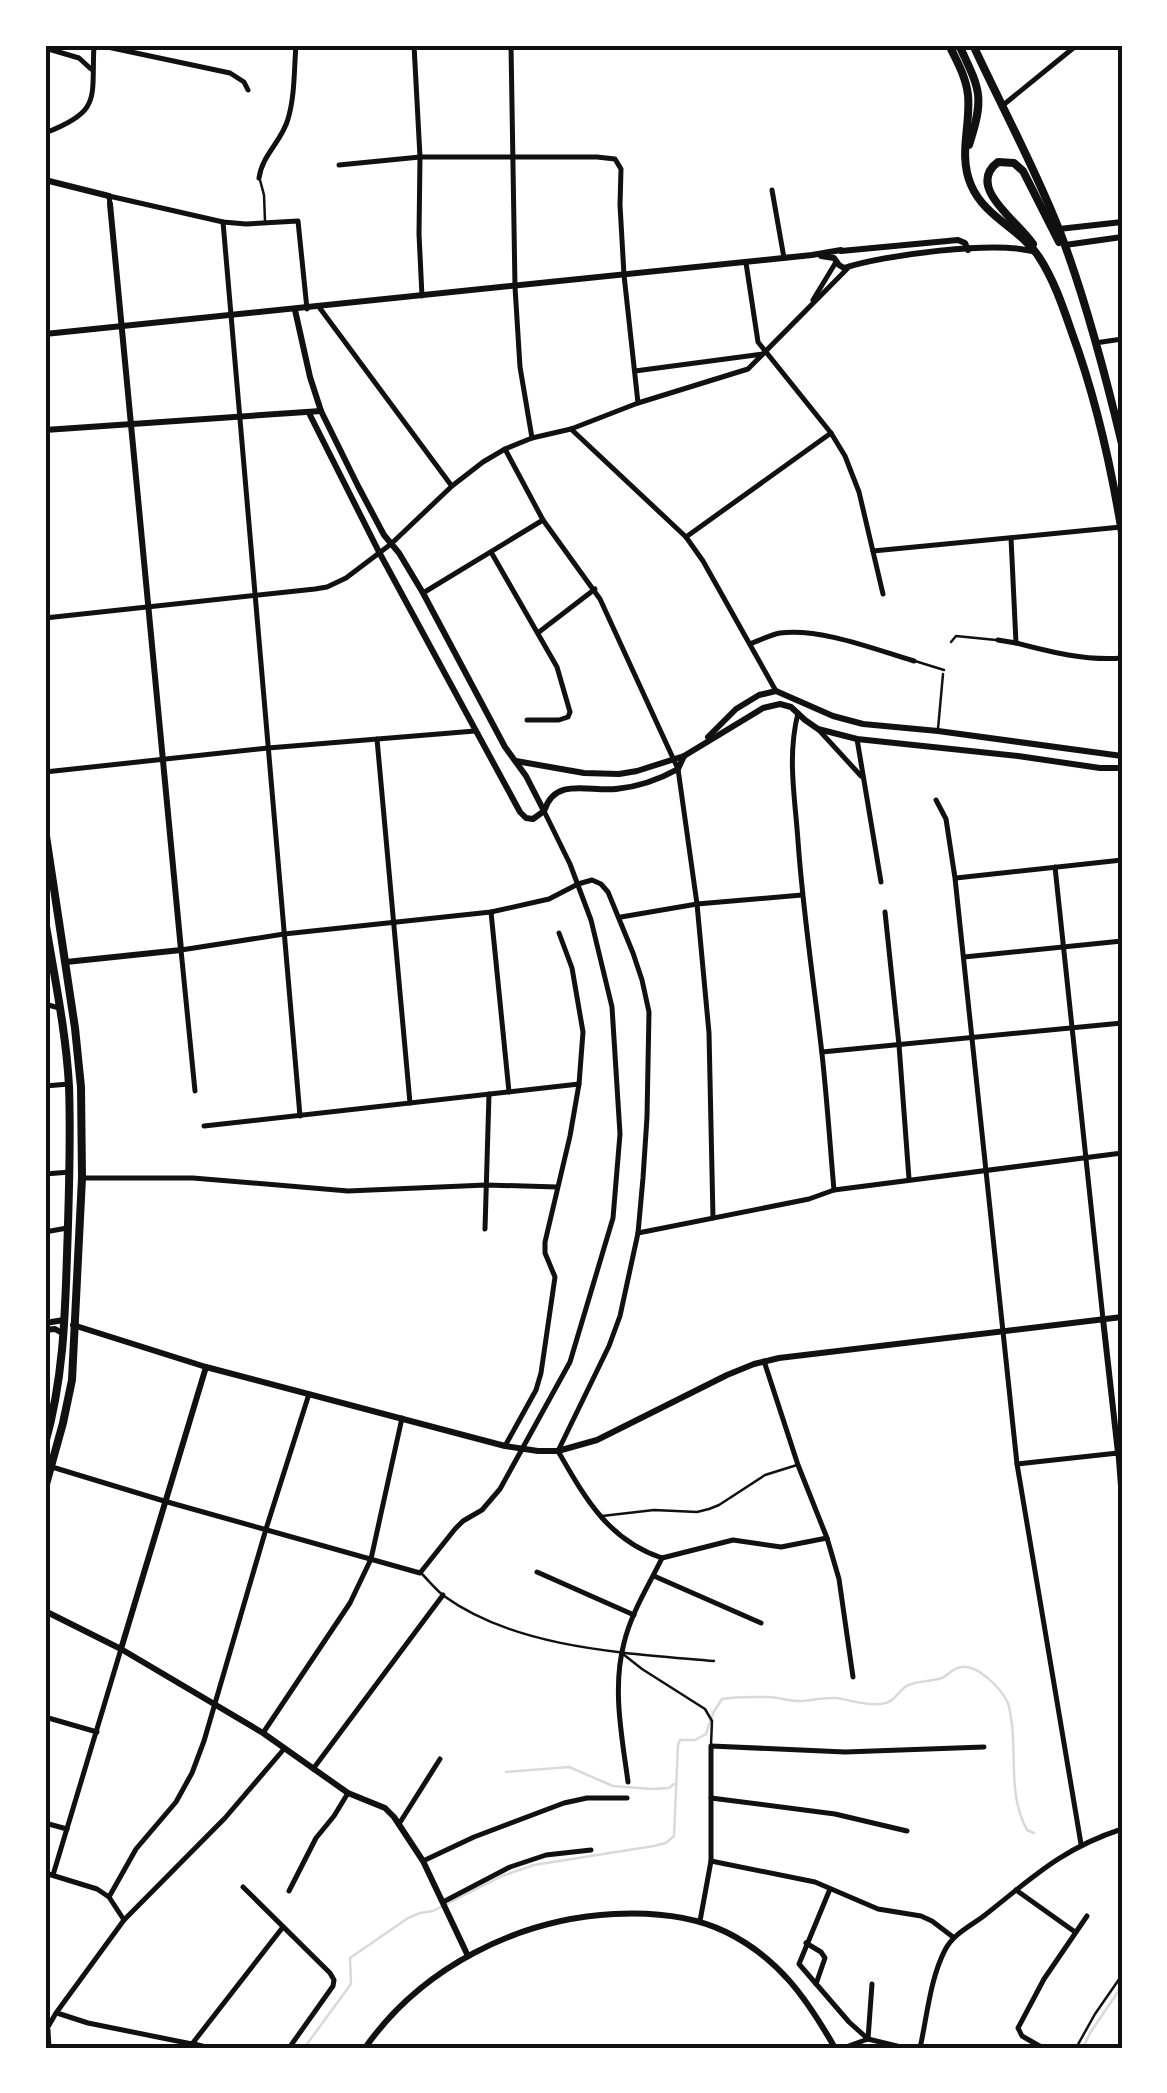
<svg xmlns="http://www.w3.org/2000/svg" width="1167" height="2093" font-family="'Noto Sans',sans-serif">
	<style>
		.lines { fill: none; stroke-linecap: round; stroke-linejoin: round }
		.stream { stroke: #d9d9d9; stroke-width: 2.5 }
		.service { stroke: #111; stroke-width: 2.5 }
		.minor { stroke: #111; stroke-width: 5 }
		.tertiary { stroke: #111; stroke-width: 6 }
		.secondary { stroke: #111; stroke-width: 6 }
		.primary { stroke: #111; stroke-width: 8 }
		.neatline { fill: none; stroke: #111; stroke-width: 4 }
	</style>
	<rect width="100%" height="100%" fill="#fff"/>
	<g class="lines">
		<g class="stream">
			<polyline points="506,1772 569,1767 613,1786 652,1789 669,1788 674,1784"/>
			<path d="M307,2044l44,-60 -1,-26 58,-40 12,-5 13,-2 69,-35 32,-11 120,-19 12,-3 8,-7 4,-91 2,-5h15l11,-6 7,-21 9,-14c15,-3 31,-2 46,-2 10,0 20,4 30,4 13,0 24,-4 38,-3 15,2 30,8 45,6 13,-1 15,-10 24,-17 9,-7 26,-5 37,-9 6,-3 12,-11 20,-11 16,-2 39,21 46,36 2,7 3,15 4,22 4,36 -3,72 15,105l7,3"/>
			<polyline points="1083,2048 1090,2033 1122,1986"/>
		</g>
		<g class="service">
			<polyline points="260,180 264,195 265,221"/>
			<polyline points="951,642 956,636 996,640"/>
			<polyline points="915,661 944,670"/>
			<polyline points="938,729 943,674"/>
			<polyline points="602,1516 654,1510 697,1512 709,1509 719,1505 765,1475 797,1465"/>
			<path d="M422,1574c7,7 14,16 22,22 73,53 182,57 270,65"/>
			<polyline points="623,1654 642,1669 705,1709 712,1721 711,1745"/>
			<polyline points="1076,2048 1095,2014 1122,1975"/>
		</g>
		<g class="minor">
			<polyline points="98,45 230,73 244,82 248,90"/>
			<polyline points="414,45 420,157 419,234 422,296"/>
			<polyline points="511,45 515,287 520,367 532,438"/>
			<polyline points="45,48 79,58 91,69"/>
			<polyline points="1002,106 1077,45"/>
			<path d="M45,133c58,-22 46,-35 49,-88"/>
			<polyline points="339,165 420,157 597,157 615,159 621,169 620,205 624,275 638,403"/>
			<path d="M259,178c3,-23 23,-37 29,-59 7,-23 6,-50 8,-74"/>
			<polyline points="772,190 784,258"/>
			<polyline points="110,204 109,196 223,222 246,224 298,221 307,309"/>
			<polyline points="223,222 300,1116"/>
			<polyline points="746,263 758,342 831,433 845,456 859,492 883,594"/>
			<polyline points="813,300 836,262"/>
			<polyline points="319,307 451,485"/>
			<polyline points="1095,343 1122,339"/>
			<polyline points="635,371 763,354"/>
			<polyline points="571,429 686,537 703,561 776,691"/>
			<polyline points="505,449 543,520 600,599 678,769 697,904 709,1033 713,1218"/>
			<polyline points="686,537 831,433"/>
			<path d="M1011,538l5,105c34,9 70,18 106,15"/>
			<polyline points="873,551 1121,527"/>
			<polyline points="491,552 557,667 570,712 568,717 559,720 527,720"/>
			<polyline points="423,593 543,520"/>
			<polyline points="45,618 315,589 327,587 346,578 391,544 452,486 483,462 505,449 532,438 571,429 638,403 748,369 847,269"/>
			<polyline points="539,632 595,589"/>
			<polyline points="998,640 1016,643"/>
			<path d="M750,644c10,-4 20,-9 30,-11 41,-5 94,16 134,28"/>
			<path d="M798,713c-11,44 -3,84 0,128 5,72 16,142 24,213 5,45 8,91 12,136"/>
			<polyline points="818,729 861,776"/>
			<polyline points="377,739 410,1103"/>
			<polyline points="857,739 881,882"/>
			<polyline points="45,772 268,748 475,731"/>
			<polyline points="936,800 946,819 955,878 1017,1464 1081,1844"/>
			<polyline points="1055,867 1103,1319"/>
			<polyline points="956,878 1122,860"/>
			<polyline points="491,912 509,1092"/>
			<polyline points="885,912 899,1045 909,1179"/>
			<polyline points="621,917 697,904 802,895"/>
			<polyline points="964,957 1122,941"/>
			<polyline points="45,1004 59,1008"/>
			<polyline points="822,1052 1122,1023"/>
			<polyline points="45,1086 69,1084"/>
			<path d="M195,1091l-14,-141 103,-16 207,-22 58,-13 29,-15 14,-4 9,4 7,8 25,61 9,27 7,32 -2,105 -4,61 -5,55 -18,83 -11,30 -51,105c27,47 50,89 104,107"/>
			<polyline points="204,1126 579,1084"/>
			<polyline points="45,1174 70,1172"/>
			<polyline points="82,1178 193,1178 348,1191 486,1185 557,1187"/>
			<polyline points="485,1229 489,1094"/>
			<polyline points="45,1232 67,1228"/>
			<polyline points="638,1233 809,1199 834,1190 1122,1153"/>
			<polyline points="764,1361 798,1465 827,1538 839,1579 853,1677"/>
			<polyline points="505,1446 536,1390 541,1373 555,1277 545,1253 545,1242 570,1136 579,1084 583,1032 572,968 559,933"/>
			<polyline points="1017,1464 1118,1453 1122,1506"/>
			<polyline points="52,1467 164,1501 420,1573 455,1529 463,1521 482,1510 500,1489 570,1362 613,1218 620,1134 612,1007 591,920 570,864 544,811"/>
			<polyline points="662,1558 733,1540 781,1547 827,1538"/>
			<polyline points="537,1572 634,1615"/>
			<polyline points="654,1576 761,1623"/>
			<polyline points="45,1717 97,1732"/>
			<polyline points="263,1733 350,1603 371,1559 402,1418"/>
			<polyline points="313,1769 443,1595"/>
			<path d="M628,1782c-6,-45 -16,-94 -4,-139 7,-30 25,-58 38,-85"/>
			<polyline points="711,1798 835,1814 907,1831"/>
			<polyline points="45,1823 67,1829"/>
			<polyline points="399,1824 440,1759"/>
			<polyline points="423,1861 474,1837 564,1803 587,1798 627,1798"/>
			<polyline points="711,1861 815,1882 878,1909 921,1916 932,1921 953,1937"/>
			<polyline points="45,1873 97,1889 109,1897 124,1920"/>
			<polyline points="53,1875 121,1649"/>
			<polyline points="243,1887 330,1973 334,1980 333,1986 289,2048"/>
			<polyline points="830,1889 799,1964 849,2022 868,2039"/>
			<polyline points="1016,1890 1075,1932"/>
			<polyline points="289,1891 316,1838 334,1816 348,1793"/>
			<polyline points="109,1897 136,1849 176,1802 192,1773 204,1741 266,1529 309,1394"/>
			<polyline points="443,1902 510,1867 546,1855 591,1850"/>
			<polyline points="700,1921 711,1861 711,1746 845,1752 984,1747"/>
			<polyline points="806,1943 821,1952 825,1958 816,1984"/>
			<polyline points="57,2013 88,2023 192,2044 283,1927"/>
			<polyline points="48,2030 49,2048"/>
			<polyline points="45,2032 56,2013 124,1920 225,1818 284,1749"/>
			<polyline points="868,2039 872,1984"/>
			<polyline points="194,2044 210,2048"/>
			<polyline points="843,2048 868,2039 905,2048"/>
			<path d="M920,2048c7,-31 10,-69 25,-98 9,-17 26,-24 40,-35 48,-38 78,-67 137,-86"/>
			<polyline points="1043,2048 1022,2036 1018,2028 1044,1979 1087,1916"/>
		</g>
		<g class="tertiary">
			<polyline points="45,180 109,196"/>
			<polyline points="1059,229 1122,222"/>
			<polyline points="1065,245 1122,237"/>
			<polyline points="841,251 958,240 965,243 968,250"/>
			<path d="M821,256l13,2 5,7 5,3c38,-13 154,-28 191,-16"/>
			<polyline points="295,310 310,377 321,411 358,486 384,535 399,553 423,593 505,747 526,776 544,811"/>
			<polyline points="45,334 812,255 841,250"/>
			<polyline points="309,413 379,552 520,812 526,818 533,819 544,811"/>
			<polyline points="45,430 321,411"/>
			<polyline points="708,737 736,709 759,695 776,691 833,716 863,724 938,731 1122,756"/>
			<polyline points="516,761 584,773 619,774 637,771 684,756 763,708 780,704 791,707 805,720 818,729 857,739 1018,756 1100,768 1122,768"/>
			<path d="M545,809c11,-32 45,-17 71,-20 21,-2 44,-10 62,-20l6,-13"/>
			<polyline points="66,962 181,950 110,204"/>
			<polyline points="1103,1319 1118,1453 1122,1453"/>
			<polyline points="45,1323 64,1320"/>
			<polyline points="45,1330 55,1329 64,1334"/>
			<polyline points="121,1649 263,1733 348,1793 385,1808 394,1817 423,1861 468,1956"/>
			<path d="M365,2048c56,-80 152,-129 249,-134 39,-2 77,1 112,18 53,26 81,67 109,116"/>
		</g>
		<g class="secondary">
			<polyline points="73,1325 206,1367 505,1446 538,1451 558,1451 597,1440 727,1375 754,1364 779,1358 1122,1317"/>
			<polyline points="45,1611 121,1649 206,1367"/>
		</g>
		<g class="primary">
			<path d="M949,45c8,16 17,32 19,50 3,30 -10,60 3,90 14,33 49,43 68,72 15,23 24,50 33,76 24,65 39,133 50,200"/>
			<path d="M959,45c21,45 26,51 10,100"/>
			<path d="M973,45c29,62 62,123 87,187 26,68 45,141 62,212"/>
			<path d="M1033,244c-15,-23 -68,-57 -35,-82l16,1 9,8 36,71"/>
			<polyline points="45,829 75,1028 81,1087 82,1178 72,1380 63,1423 45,1488"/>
			<path d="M45,920c9,55 21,111 24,166 2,56 0,113 -2,169 -2,65 -4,125 -22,189"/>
		</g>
	</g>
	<rect width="1167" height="2093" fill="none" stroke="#ffffff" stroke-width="95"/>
	<rect x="48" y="48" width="1072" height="1998" class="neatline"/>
</svg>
